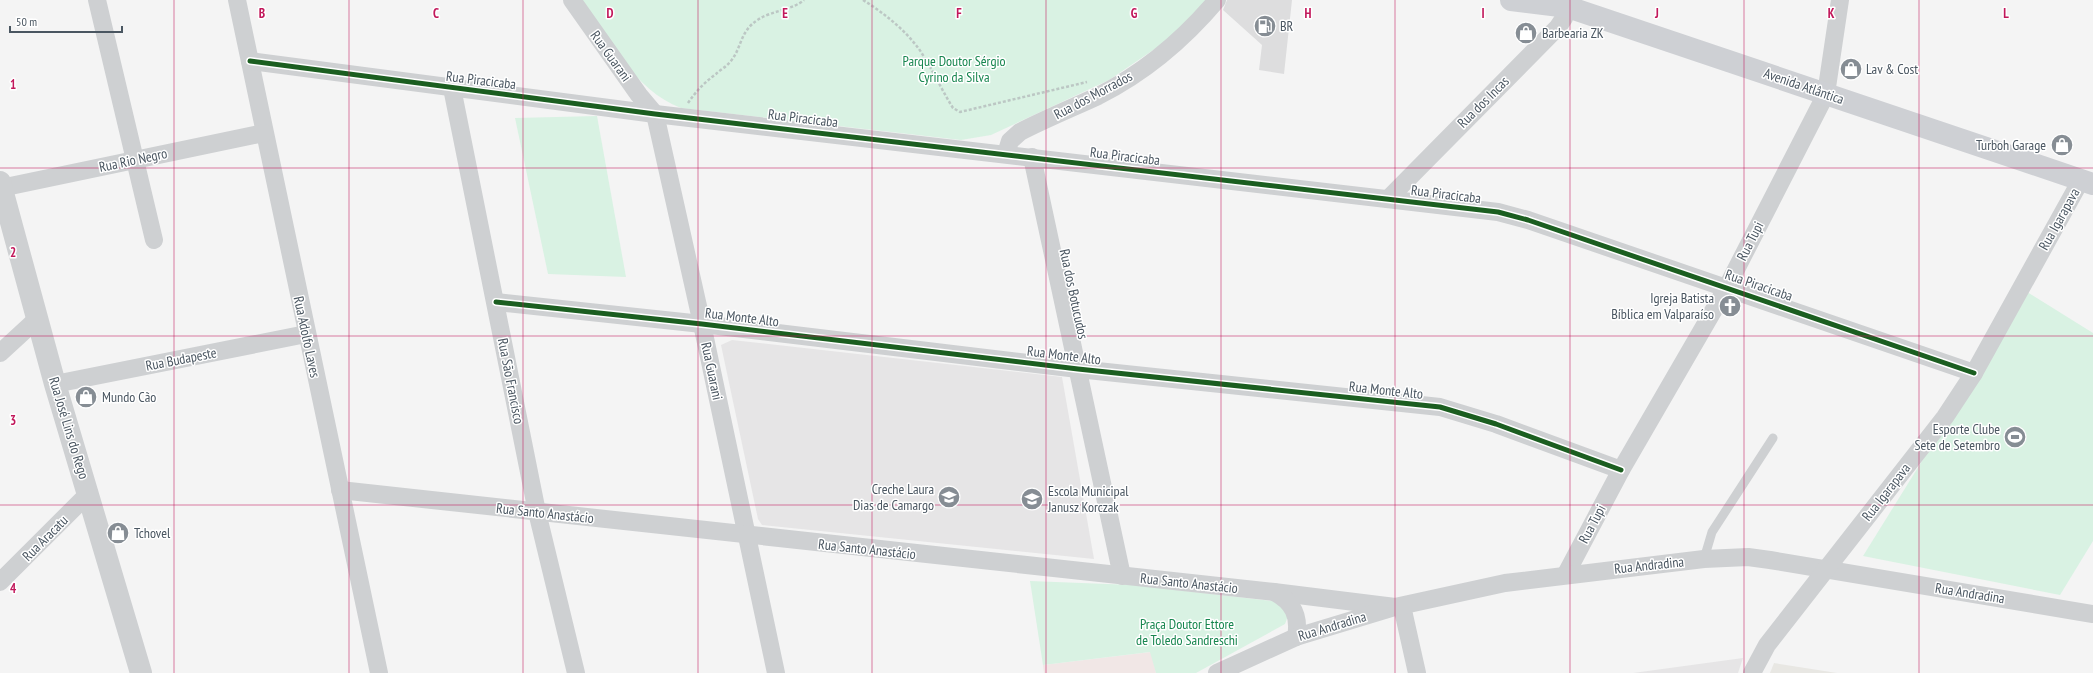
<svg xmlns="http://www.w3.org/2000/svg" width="2093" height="673" font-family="'PT Sans Narrow',sans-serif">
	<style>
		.commercial { fill: #e8e7e3 }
		.education { fill: #e6e5e6 }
		.medical { fill: #f1e7e6 }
		.green { fill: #d9f2e3 }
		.building { fill: #ddddde }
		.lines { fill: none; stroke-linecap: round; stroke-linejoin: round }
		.path { stroke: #bcc7c4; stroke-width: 2.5; stroke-dasharray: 3 2; stroke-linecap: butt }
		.service { stroke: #ced0d2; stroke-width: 9 }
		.minor { stroke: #ced0d2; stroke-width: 18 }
		.tertiary { stroke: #ced0d2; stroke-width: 22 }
		.secondary { stroke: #ced0d4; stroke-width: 22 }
		.cycleway-casing { stroke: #fff; stroke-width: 8 }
		.cycleway { stroke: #1b5e20; stroke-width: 5 }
		.grid { fill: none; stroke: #c2185b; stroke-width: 1; stroke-opacity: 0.55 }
		.labels { text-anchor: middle; stroke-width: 3; stroke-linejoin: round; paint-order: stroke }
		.poi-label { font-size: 14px; fill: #4a5661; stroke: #fff; text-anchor: start }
		.street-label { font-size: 14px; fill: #4a5661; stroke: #fff }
		.park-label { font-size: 14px; fill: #17864f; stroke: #fff }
		.grid-label { font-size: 13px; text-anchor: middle; font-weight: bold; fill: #c2185b; stroke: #fff; stroke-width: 3; stroke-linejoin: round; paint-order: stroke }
	</style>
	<rect width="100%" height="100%" fill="#f4f4f4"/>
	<polygon class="commercial" points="1774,663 1837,673 1770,673"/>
	<g class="education">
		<polygon points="732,340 1062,377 1094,559 762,525 758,519 721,345"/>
		<polygon points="1743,658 1738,673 1633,673"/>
	</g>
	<polygon class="medical" points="1151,652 1156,673 1044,673 1043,665"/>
	<g class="green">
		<path d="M582,0h625l-39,40 -59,40 -118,55 -30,5 -280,-32c-47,-18 -72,-69 -99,-108z"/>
		<polygon points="597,116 626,277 548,274 515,118"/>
		<polygon points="2027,292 2093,333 2093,541 2060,595 1863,556"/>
		<polygon points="1030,581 1133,585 1281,602 1288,616 1285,624 1196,673 1156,673 1150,652 1043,665"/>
	</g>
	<polygon class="building" points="1227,0 1292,0 1284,74 1259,70 1262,45 1223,10"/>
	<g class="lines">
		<g class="path">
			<path d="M863,0c21,13 41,29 56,49 13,19 22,40 34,59l7,4 127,-30"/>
			<path d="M688,103c8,-12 17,-21 28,-29 4,-4 10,-7 14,-12 12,-13 9,-31 29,-43 13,-8 35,-10 45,-19"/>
		</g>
		<polyline class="service" points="1704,559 1712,532 1773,438"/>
		<g class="minor">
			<polyline points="97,0 154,240"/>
			<polyline points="237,0 379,673"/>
			<polyline points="572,0 639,95 655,114 702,324 776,673"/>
			<polyline points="250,61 655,114 1498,212 1528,220 1974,373"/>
			<polyline points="452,88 537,512 576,673"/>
			<path d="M1006,154l4,-13 10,-9c25,-13 52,-24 78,-36 46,-23 86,-57 119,-96"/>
			<polyline points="1032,157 1122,576"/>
			<polyline points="1,188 264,133"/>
			<polyline points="1388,199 1558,27 1564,18 1568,0"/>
			<polyline points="496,302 702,324 1078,369 1440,407 1496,424 1621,470"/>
			<polyline points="0,353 37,319"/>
			<polyline points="55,384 306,334"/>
			<polyline points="340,490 1274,592 1395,607"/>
			<polyline points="1566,574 1621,470 1727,287 1826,94 1840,0"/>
			<polyline points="0,582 89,493"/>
			<path d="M1274,592c19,10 26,24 22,45"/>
			<polyline points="1402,606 1417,673"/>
			<polyline points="1217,673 1296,637 1395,607 1505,583 1704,559 1748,557 1770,560 2093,614"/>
			<polyline points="1752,673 1767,645 1945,417 1974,373 2081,180"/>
		</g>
		<polyline class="tertiary" points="0,182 55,384 141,673"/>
		<polyline class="secondary" points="1511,0 1568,7 2093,184"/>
		<g class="cycleway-casing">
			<g id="cycleway">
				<polyline points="250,61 655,114 1498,212 1528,220 1974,373"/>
				<polyline points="496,302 702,324 1078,369 1440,407 1496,424 1621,470"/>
			</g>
		</g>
		<use href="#cycleway" class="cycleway"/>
	</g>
	<path class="grid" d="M174,0v673M349,0v673M523,0v673M698,0v673M872,0v673M1046,0v673M1221,0v673M1395,0v673M1570,0v673M1744,0v673M1919,0v673M0,168h2093M0,336h2093M0,505h2093"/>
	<defs>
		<g id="fuel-disc" transform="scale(1.15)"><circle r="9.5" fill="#868d94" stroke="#fff"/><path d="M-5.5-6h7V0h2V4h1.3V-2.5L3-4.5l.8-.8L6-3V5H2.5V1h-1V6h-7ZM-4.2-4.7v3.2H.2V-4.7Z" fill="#fff"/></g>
		<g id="shop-disc" transform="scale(1.15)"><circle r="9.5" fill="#868d94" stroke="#fff"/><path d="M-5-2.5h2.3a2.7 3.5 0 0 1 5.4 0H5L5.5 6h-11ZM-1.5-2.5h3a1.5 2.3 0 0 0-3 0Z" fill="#fff"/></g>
		<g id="church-disc" transform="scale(1.15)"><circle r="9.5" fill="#868d94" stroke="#fff"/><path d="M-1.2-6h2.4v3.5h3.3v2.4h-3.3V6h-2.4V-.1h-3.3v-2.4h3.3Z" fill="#fff"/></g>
		<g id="stadium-disc" transform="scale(1.15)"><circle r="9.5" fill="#868d94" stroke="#fff"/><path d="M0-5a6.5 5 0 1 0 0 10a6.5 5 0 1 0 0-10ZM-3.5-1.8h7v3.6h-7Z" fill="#fff"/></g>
		<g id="school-disc" transform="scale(1.15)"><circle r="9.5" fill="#868d94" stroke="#fff"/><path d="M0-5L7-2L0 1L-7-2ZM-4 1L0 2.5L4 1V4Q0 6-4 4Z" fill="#fff"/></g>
	</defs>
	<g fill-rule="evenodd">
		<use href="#fuel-disc" x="1265" y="26"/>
		<use href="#shop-disc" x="1526" y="33"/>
		<use href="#shop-disc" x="1851" y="69"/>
		<use href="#shop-disc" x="2062" y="145"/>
		<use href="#church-disc" x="1730" y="306"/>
		<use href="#shop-disc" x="86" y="397"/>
		<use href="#stadium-disc" x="2015" y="437"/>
		<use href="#school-disc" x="949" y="497"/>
		<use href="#school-disc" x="1032" y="499"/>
		<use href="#shop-disc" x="118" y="533"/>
	</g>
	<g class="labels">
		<g class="poi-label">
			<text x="1280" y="31">BR</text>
			<text x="1542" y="38">Barbearia ZK</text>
			<text x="1866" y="74">Lav &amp; Cost</text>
			<text x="2046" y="150" text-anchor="end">Turboh Garage</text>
			<text x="1714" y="303" text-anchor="end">Igreja Batista<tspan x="1714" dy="16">Bíblica em Valparaíso</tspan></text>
			<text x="102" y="402">Mundo Cão</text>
			<text x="2000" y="434" text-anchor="end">Esporte Clube<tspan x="2000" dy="16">Sete de Setembro</tspan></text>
			<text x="934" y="494" text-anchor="end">Creche Laura<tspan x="934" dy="16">Dias de Camargo</tspan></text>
			<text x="1048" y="496">Escola Municipal<tspan x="1048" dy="16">Janusz Korczak</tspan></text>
			<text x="134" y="538">Tchovel</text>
		</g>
		<g class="street-label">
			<text transform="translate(611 56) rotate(54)" y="5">Rua Guarani</text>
			<text transform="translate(481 80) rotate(7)" y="5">Rua Piracicaba</text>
			<text transform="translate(1804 86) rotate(19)" y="5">Avenida Atlântica</text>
			<text transform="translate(1093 95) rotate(-28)" y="5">Rua dos Morrados</text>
			<text transform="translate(1483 102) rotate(-45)" y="5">Rua dos Incas</text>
			<text transform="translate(803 118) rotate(7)" y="5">Rua Piracicaba</text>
			<text transform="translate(1125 156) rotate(7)" y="5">Rua Piracicaba</text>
			<text transform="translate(133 160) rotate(-12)" y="5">Rua Rio Negro</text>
			<text transform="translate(1446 194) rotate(7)" y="5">Rua Piracicaba</text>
			<text transform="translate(2059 219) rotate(-61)" y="5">Rua Igarapava</text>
			<text transform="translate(1750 241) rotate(-63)" y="5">Rua Tupi</text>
			<text transform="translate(1759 285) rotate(19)" y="5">Rua Piracicaba</text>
			<text transform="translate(1074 294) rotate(78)" y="5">Rua dos Botucudos</text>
			<text transform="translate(742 317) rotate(7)" y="5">Rua Monte Alto</text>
			<text transform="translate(307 337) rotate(78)" y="5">Rua Adolfo Laves</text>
			<text transform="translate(1064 355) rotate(7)" y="5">Rua Monte Alto</text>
			<text transform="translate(181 359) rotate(-11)" y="5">Rua Budapeste</text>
			<text transform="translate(712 371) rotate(78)" y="5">Rua Guarani</text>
			<text transform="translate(511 381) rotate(79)" y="5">Rua São Francisco</text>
			<text transform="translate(1386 390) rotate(6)" y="5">Rua Monte Alto</text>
			<text transform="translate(69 428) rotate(73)" y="5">Rua José Lins do Rego</text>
			<text transform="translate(1886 492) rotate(-52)" y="5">Rua Igarapava</text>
			<text transform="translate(545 513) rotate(6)" y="5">Rua Santo Anastácio</text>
			<text transform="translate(1592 524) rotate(-62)" y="5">Rua Tupi</text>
			<text transform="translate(45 538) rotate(-45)" y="5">Rua Aracatu</text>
			<text transform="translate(867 549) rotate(6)" y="5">Rua Santo Anastácio</text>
			<text transform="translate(1649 565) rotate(-6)" y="5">Rua Andradina</text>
			<text transform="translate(1189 583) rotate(6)" y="5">Rua Santo Anastácio</text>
			<text transform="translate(1970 593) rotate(9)" y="5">Rua Andradina</text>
			<text transform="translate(1332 626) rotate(-17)" y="5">Rua Andradina</text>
		</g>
		<g class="park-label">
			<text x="954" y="66">Parque Doutor Sérgio<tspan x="954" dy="16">Cyrino da Silva</tspan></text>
			<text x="1187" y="629">Praça Doutor Ettore<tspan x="1187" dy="16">de Toledo Sandreschi</tspan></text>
		</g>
	</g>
	<g class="grid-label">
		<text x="262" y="18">B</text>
		<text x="436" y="18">C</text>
		<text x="610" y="18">D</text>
		<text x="785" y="18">E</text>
		<text x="959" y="18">F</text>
		<text x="1134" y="18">G</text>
		<text x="1308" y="18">H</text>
		<text x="1483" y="18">I</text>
		<text x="1657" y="18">J</text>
		<text x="1831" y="18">K</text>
		<text x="2006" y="18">L</text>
		<text x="13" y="89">1</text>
		<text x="13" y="257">2</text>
		<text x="13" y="425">3</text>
		<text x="13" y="593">4</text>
	</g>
	<path d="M10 26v6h112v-6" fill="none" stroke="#4a5661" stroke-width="2"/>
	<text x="16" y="26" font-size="12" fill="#4a5661" stroke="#ffffff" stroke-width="3" paint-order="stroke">50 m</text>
</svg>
